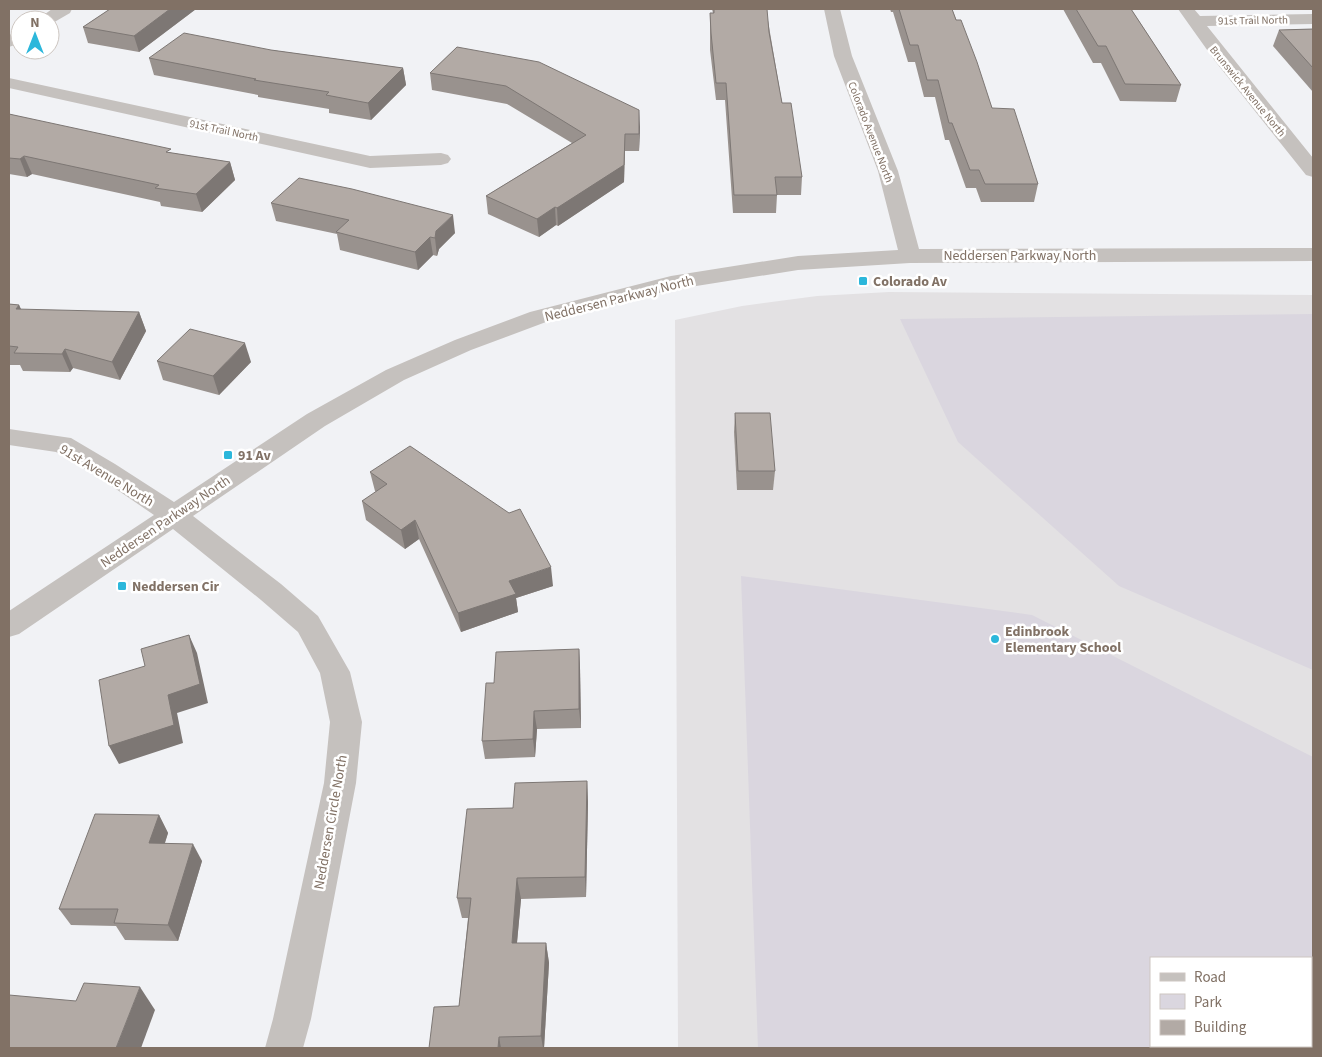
<svg xmlns="http://www.w3.org/2000/svg" width="1322" height="1057" font-family="'Source Sans 3',sans-serif">
	<style>
		.built { fill: #e3e1e3; fill-rule: evenodd }
		.green { fill: #dad6df; fill-rule: evenodd }
		.lines { fill: none; stroke-linecap: round; stroke-linejoin: round }
		.minor { fill: #c5c1be; fill-rule: evenodd }
		.wall { fill: #99928e }
		.shaded-wall { fill: #7d7774 }
		.building { fill: #b2aaa5; stroke: #7d7774 }
		.poi-dot { fill: #2cb7db; stroke: #fff; stroke-width: 2 }
		.labels { text-anchor: middle; stroke-width: 5; stroke-linejoin: round; paint-order: stroke }
		.far-street-label { font-size: 11px; fill: #817165; stroke: #fff }
		.street-label { font-size: 14px; fill: #817165; stroke: #fff }
		.poi-label { font-size: 14px; font-weight: bold; fill: #817165; stroke: #fff; text-anchor: start }
	</style>
	<rect width="100%" height="100%" fill="#f1f2f5"/>
	<path class="built" d="M889,292l424,3v753h-635l-3,-728 67,-14 75,-10zM1151,958h160v88h-160z"/>
	<g class="green">
		<polygon points="1313,314 1313,670 1119,586 958,442 900,319"/>
		<path d="M741,576l291,39 281,142v291h-555zM1151,958h160v88h-160z"/>
	</g>
	<g class="lines">
		<g class="minor">
			<polygon points="52,9 72,9 70,13 51,24 50,20 37,20"/>
			<polygon points="824,9 840,9 852,56 898,171 919,249 1313,248 1313,261 910,263 798,270 671,290 546,322 471,350 404,380 325,426 193,516 281,584 318,616 350,672 362,722 356,783 311,1019 303,1048 265,1048 273,1019 324,783 330,722 320,673 298,632 261,600 173,529 19,634 9,637 9,611 154,515 97,476 56,452 9,445 9,429 71,438 115,464 174,502 307,414 386,370 455,340 530,312 671,276 798,256 898,250 878,171 834,56"/>
			<polygon points="1178,9 1194,9 1200,16 1313,14 1313,24 1207,26 1313,158 1313,177 1306,175 1215,61"/>
			<polygon points="20,31 20,43 9,47 9,35"/>
			<polygon points="9,78 370,156 441,153 448,155 451,159 448,163 441,165 370,168 9,88"/>
		</g>
	</g>
	<g class="wall">
		<polygon points="110,9 196,9 139,52 88,43 83,27"/>
		<polygon points="712,9 766,9 782,103 802,177 801,195 777,195 776,213 733,213 725,100 716,100 710,50 710,13 713,13"/>
		<polygon points="890,9 952,9 992,108 1038,184 1034,202 981,202 976,188 966,188 949,140 945,140 935,97 924,97 915,62 908,62 893,12 891,12"/>
		<polygon points="1063,9 1131,9 1181,85 1176,102 1120,101 1101,63 1093,63"/>
		<polygon points="1313,29 1313,92 1273,46 1279,30"/>
		<polygon points="457,47 640,127 639,151 625,151 624,182 558,226 556,225 539,237 488,214 486,196 572,143 507,104 432,90 430,73"/>
		<polygon points="271,50 403,68 406,85 371,120 329,113 329,109 258,97 258,95 154,75 149,58"/>
		<polygon points="9,114 172,153 230,162 235,180 202,212 161,206 160,202 32,174 27,177 9,174"/>
		<polygon points="271,203 455,233 439,249 437,256 433,255 418,270 340,250 337,234 276,221"/>
		<polygon points="9,304 19,305 21,310 139,312 146,331 120,380 73,368 70,372 23,371 20,365 9,365"/>
		<polygon points="157,361 251,362 219,395 163,380"/>
		<polygon points="735,413 775,471 773,490 737,490 734,432"/>
		<polygon points="370,472 553,586 516,598 518,612 461,632 419,539 405,549 366,520 362,501 376,492 375,491"/>
		<polygon points="579,649 580,668 581,728 537,729 535,757 485,759 482,741 494,683"/>
		<polygon points="587,781 588,803 586,897 521,899 517,943 546,943 549,963 544,1048 429,1048 459,1006 468,918 462,918 457,898"/>
		<polygon points="159,815 168,833 165,843 202,861 178,941 125,940 116,926 71,925 59,909"/>
	</g>
	<g class="shaded-wall">
		<polygon points="170,9 196,9 139,52 134,36"/>
		<polygon points="403,68 406,85 371,120 368,103"/>
		<polygon points="639,110 640,127 639,151"/>
		<polygon points="625,134 624,182 558,226 557,208"/>
		<polygon points="24,156 32,174 27,177 20,159"/>
		<polygon points="230,162 235,180 202,212 196,194"/>
		<polygon points="555,207 556,225 539,237 537,219"/>
		<polygon points="453,215 455,233 439,249 437,256 435,238 436,231"/>
		<polygon points="430,237 433,255 418,270 415,252"/>
		<polygon points="19,305 28,323 16,309"/>
		<polygon points="139,312 146,331 120,380 112,362"/>
		<polygon points="245,343 251,362 219,395 213,376"/>
		<polygon points="65,349 73,368 70,372 62,354"/>
		<polygon points="415,520 419,539 405,549 401,530"/>
		<polygon points="551,567 553,586 516,598 518,612 461,632 458,613 509,581"/>
		<polygon points="189,635 197,653 208,703 177,713 183,743 119,764 109,746 168,695"/>
		<polygon points="579,649 580,668 581,728 579,709"/>
		<polygon points="534,711 537,729 535,757 533,739"/>
		<polygon points="587,781 588,803 586,897 585,877"/>
		<polygon points="159,815 168,833 159,860 149,843"/>
		<polygon points="193,844 202,861 178,941 168,925"/>
		<polygon points="517,878 521,899 515,963 512,943"/>
		<polygon points="546,943 549,963 544,1048 543,1048 541,1036"/>
		<polygon points="140,987 155,1010 141,1048 116,1048"/>
		<polygon points="499,1037 501,1048 498,1048"/>
	</g>
	<g class="building">
		<polygon points="110,9 170,9 134,36 83,27"/>
		<polygon points="714,9 767,9 769,32 782,103 791,103 802,177 775,177 777,195 734,195 726,83 716,83 711,33 710,13 714,13"/>
		<polygon points="899,9 952,9 956,20 961,20 977,62 992,108 1014,109 1038,184 985,184 979,170 970,170 952,123 949,123 938,80 927,80 918,45 910,45"/>
		<polygon points="1076,9 1131,9 1181,85 1125,84 1106,46 1098,46"/>
		<polygon points="1313,29 1313,68 1279,30"/>
		<polygon points="184,33 271,50 403,68 368,103 326,95 329,92 254,80 256,79 149,58"/>
		<polygon points="457,47 539,62 639,110 639,134 625,134 624,165 557,208 555,207 537,219 486,196 586,135 506,86 430,73"/>
		<polygon points="9,114 171,149 166,152 230,162 196,194 155,188 159,185 24,156 20,159 9,158"/>
		<polygon points="299,178 352,189 453,215 436,231 435,238 430,237 415,252 336,232 349,220 271,203"/>
		<polygon points="9,304 19,305 16,309 139,312 112,362 65,349 62,354 14,353 18,347 9,346"/>
		<polygon points="190,329 245,343 213,376 157,361"/>
		<polygon points="735,413 770,413 775,471 738,471"/>
		<polygon points="410,446 509,513 520,509 551,567 509,581 516,594 458,613 415,520 401,530 362,501 387,484 370,472"/>
		<polygon points="189,635 200,684 168,695 174,725 109,746 99,680 145,666 141,649"/>
		<polygon points="579,649 579,709 534,711 533,739 482,741 486,683 494,683 496,652"/>
		<polygon points="587,781 585,877 517,878 512,943 546,943 541,1036 499,1037 498,1048 429,1048 434,1007 459,1006 471,898 457,898 467,809 513,808 515,783"/>
		<polygon points="95,814 159,815 149,843 193,844 168,925 114,923 118,909 59,909"/>
		<polygon points="84,983 140,987 116,1048 9,1048 9,995 76,1001"/>
	</g>
	<g class="poi-dot">
		<rect x="858" y="276" width="10" height="10" rx="2.5"/>
		<rect x="223" y="450" width="10" height="10" rx="2.5"/>
		<rect x="117" y="581" width="10" height="10" rx="2.5"/>
		<circle cx="995" cy="639" r="5"/>
	</g>
	<g class="labels">
		<g class="far-street-label">
			<text transform="translate(1253 20) rotate(-1)" y="4">91st Trail North</text>
			<text transform="translate(1248 91) rotate(51)" y="4">Brunswick Avenue North</text>
			<text transform="translate(224 130) rotate(12)" y="4">91st Trail North</text>
			<text transform="translate(871 132) rotate(69)" y="4">Colorado Avenue North</text>
		</g>
		<g class="street-label">
			<text x="1020" y="260">Neddersen Parkway North</text>
			<text transform="translate(619 298) rotate(-14)" y="5">Neddersen Parkway North</text>
			<text transform="translate(107 475) rotate(31)" y="5">91st Avenue North</text>
			<text transform="translate(165 521) rotate(-34)" y="5">Neddersen Parkway North</text>
			<text transform="translate(330 822) rotate(-80)" y="5">Neddersen Circle North</text>
		</g>
		<g class="poi-label">
			<text x="873" y="286">Colorado Av</text>
			<text x="238" y="460">91 Av</text>
			<text x="132" y="591">Neddersen Cir</text>
			<text x="1005" y="636">Edinbrook<tspan x="1005" dy="16">Elementary School</tspan></text>
		</g>
	</g>
	<rect width="1322" height="1057" fill="none" stroke="#817165" stroke-width="20"/>
	<rect x="1150" y="957" width="162" height="90" fill="#ffffff" stroke="#cdc6c1"/>
	<rect x="1160" y="973" width="25" height="8" fill="#c5c1be" stroke="#cdc6c1"/>
	<text x="1194" y="982" font-size="15" fill="#817165">Road</text>
	<rect x="1160" y="994" width="25" height="15" fill="#dad6df" stroke="#cdc6c1"/>
	<text x="1194" y="1007" font-size="15" fill="#817165">Park</text>
	<rect x="1160" y="1020" width="25" height="15" fill="#b2aaa5" stroke="#cdc6c1"/>
	<text x="1194" y="1032" font-size="15" fill="#817165">Building</text>
	<g transform="translate(35 35)"><circle r="24" fill="#ffffff" stroke="#cdc6c1"/>
	<path d="M0-4L9 19L0 12L-9 19Z" fill="#2cb7db"/>
	<text y="-8" font-size="14" font-weight="bold" text-anchor="middle" fill="#817165">N</text>
	</g>
</svg>
